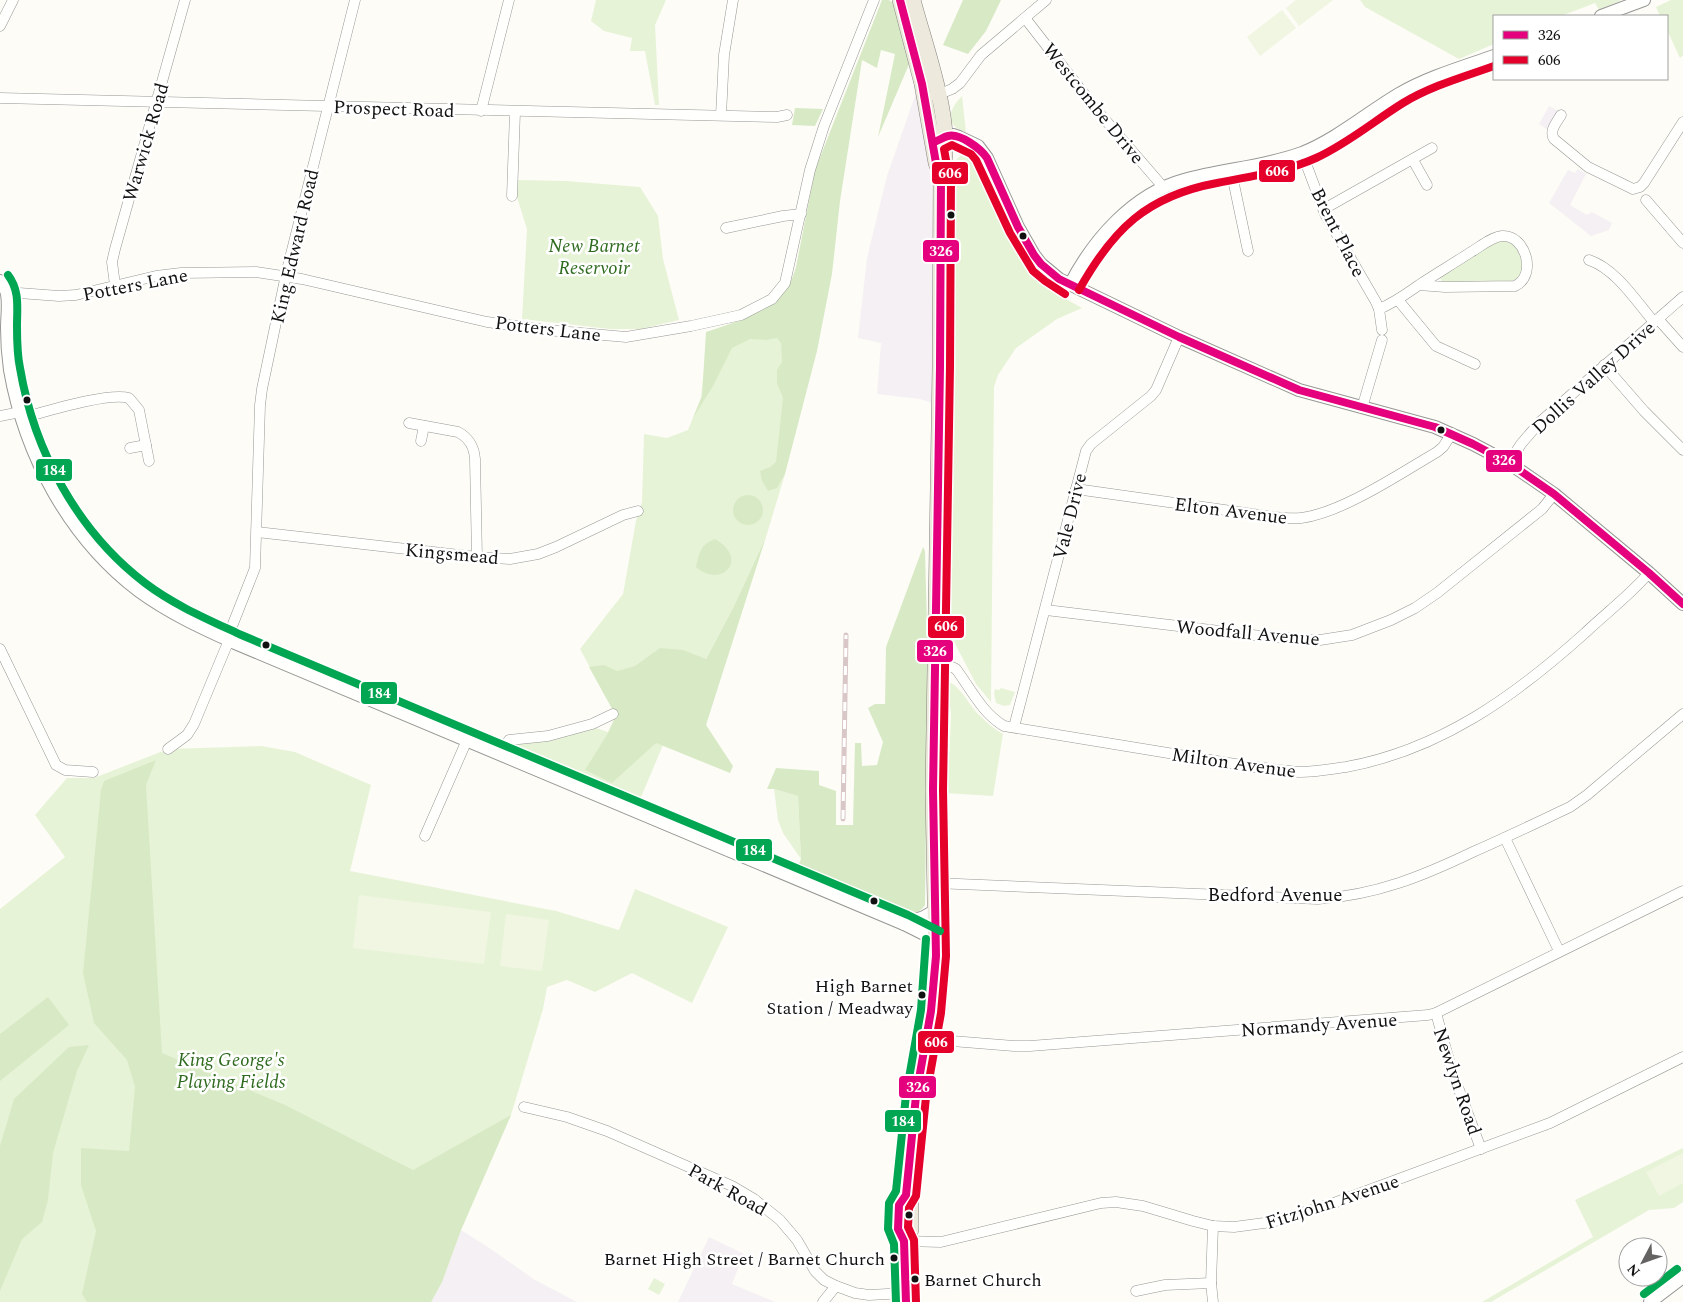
<svg xmlns="http://www.w3.org/2000/svg" width="1683" height="1302" font-family="Spectral,serif">
	<style>
		.industrial { fill: #f5f0f3 }
		.green { fill: #e7f3d7 }
		.forest { fill: #d8eac5 }
		.pitch { fill: #f0f6e1 }
		.lines { fill: none; stroke-linecap: round; stroke-linejoin: round }
		.minor-casing { stroke: #979795; stroke-width: 11 }
		.tertiary-casing { stroke: #979795; stroke-width: 14 }
		.primary-casing { stroke: #858482; stroke-width: 16 }
		.minor { stroke: #fffffe; stroke-width: 10 }
		.tertiary { stroke: #fffffe; stroke-width: 12 }
		.primary { stroke: #ede9dc; stroke-width: 15 }
		.rail-casing { stroke: #d9c6c7; stroke-width: 5 }
		.rail { stroke: #fff; stroke-width: 3; stroke-dasharray: 9; stroke-linecap: butt }
		.bus-1-casing { stroke: #fff; stroke-width: 11 }
		.bus-2-casing { stroke: #fff; stroke-width: 11 }
		.bus-3-casing { stroke: #fff; stroke-width: 11 }
		.bus-1 { stroke: #e5007d; stroke-width: 8 }
		.bus-2 { stroke: #e4002b; stroke-width: 8 }
		.bus-3 { stroke: #00a651; stroke-width: 8 }
		.bus-dot { fill: #111; stroke: #fff; stroke-width: 2 }
		.labels { text-anchor: middle; stroke-width: 5; stroke-linejoin: round; paint-order: stroke }
		.bus-label { font-size: 18px; fill: #111; stroke: #fff; text-anchor: end }
		.street-label { font-size: 19px; fill: #111; stroke: #fff }
		.park-label { font-size: 19px; font-style: italic; fill: #2f6b1f; stroke: #fff }
		.line-badge { stroke: #fff; stroke-width: 2 }
		.badge-label { font-size: 14px; text-anchor: middle; font-weight: bold; fill: #fff }
	</style>
	<rect width="100%" height="100%" fill="#fdfcf7"/>
	<g class="industrial">
		<polygon points="917,90 934,189 932,403 920,399 877,394 881,343 858,338 867,258 887,176"/>
		<polygon points="1549,106 1564,114 1548,130 1539,124"/>
		<polygon points="1578,169 1586,174 1570,205 1587,215 1592,212 1612,223 1609,230 1591,236 1549,203 1568,170 1575,173"/>
		<polygon points="461,1230 491,1249 535,1280 577,1302 431,1302 442,1282"/>
		<polygon points="709,1237 744,1254 732,1284 775,1302 678,1302"/>
	</g>
	<g class="green">
		<polygon points="596,0 666,0 655,25 659,105 655,105 645,51 630,51 632,38 604,31 591,21"/>
		<polygon points="1360,0 1620,0 1620,1 1599,10 1595,3 1561,16 1494,16 1494,44 1459,59 1365,7"/>
		<polygon points="1671,0 1683,0 1683,55 1680,58 1667,30 1667,16 1660,16 1656,7"/>
		<path d="M962,96l4,36c-22,-6 -18,-22 -4,-36z"/>
		<polygon points="971,153 978,159 1018,241 1034,267 1059,289 1066,299 1082,308 1057,319 1016,348 998,375 994,387 991,702 976,684 948,630 949,512 948,501 951,424 954,162 962,154"/>
		<polygon points="517,180 566,181 640,187 658,216 663,259 679,320 641,329 610,329 522,319 527,229 516,194"/>
		<path d="M1504,240l10,4c5,9 13,24 5,33 -7,10 -63,6 -77,6l-2,-6 57,-36z"/>
		<polygon points="791,281 785,474 766,537 733,608 685,698 657,743 663,745 639,802 515,750 518,744 593,727 608,732 616,715 580,649 623,594 636,521 642,502 644,434 667,438 688,430 701,398 705,360 746,317 767,307 782,295"/>
		<path d="M948,682c11,2 22,24 30,32 8,8 16,15 25,20l-10,62 -48,-3v-17l4,-12 2,-49z"/>
		<polygon points="1001,688 1015,692 1010,705 1004,706 996,703 994,693 995,689 999,690"/>
		<polygon points="261,746 295,752 371,785 350,871 556,911 619,930 635,889 728,927 692,1003 632,973 595,992 567,980 547,987 543,1009 511,1115 461,1230 442,1282 431,1302 0,1302 0,909 65,857 35,815 67,778 94,778 168,749"/>
		<polygon points="774,789 798,796 801,859 783,833 778,820"/>
		<polygon points="1683,1148 1683,1202 1674,1208 1649,1210 1491,1302 1482,1302 1593,1237 1575,1200"/>
		<polygon points="654,1278 665,1284 659,1295 648,1289"/>
	</g>
	<g class="forest">
		<path d="M882,0h7l4,3 17,59 -32,75 17,-83 -14,-4 -4,18 -15,-8 -22,141 -8,73 -15,77 -32,123 -8,14 -9,3 -6,-10 -2,-10 10,-4 6,-5 7,-64 -6,-15v-13l5,-8 -1,-19 -4,-5 -10,2 -17,-1 -18,9 -19,38 -20,32 9,-22 4,-64c25,-9 58,-17 76,-37 7,-8 11,-18 14,-28l19,-97z"/>
		<polygon points="963,0 1001,0 986,31 968,54 943,45"/>
		<polygon points="795,108 823,109 815,126 792,125"/>
		<circle cx="748" cy="510" r="15"/>
		<polygon points="766,537 706,725 733,766 730,773 656,743 612,783 585,770 608,733 616,716 589,667 604,665 617,671 635,666 660,648 683,650 706,659 733,608"/>
		<path d="M715,539c36,21 5,50 -19,28 3,-14 5,-23 19,-28z"/>
		<path d="M923,547l2,4 3,111 -3,243c-7,11 -15,8 -27,6l-101,-42 4,-10 -3,-63 -24,-7h-7l9,-21 43,3v14l17,6v34h17l2,-82h6l1,23 15,-1 6,-23 -15,-34 7,-4h10l1,-57z"/>
		<polygon points="156,760 146,785 162,1053 285,1105 413,1170 511,1115 461,1230 442,1282 431,1302 87,1302 82,1294 96,1231 81,1185 81,1148 129,1151 135,1087 127,1060 94,1023 83,973 101,790 104,781"/>
		<polygon points="48,997 69,1025 0,1081 0,1034"/>
		<polygon points="89,1045 77,1071 53,1153 48,1200 42,1222 22,1239 0,1291 0,1146 14,1099 69,1047"/>
	</g>
	<g class="pitch">
		<polygon points="1296,0 1333,0 1299,26 1286,8"/>
		<polygon points="1282,10 1296,28 1260,56 1247,37"/>
		<polygon points="359,895 491,912 484,964 353,948"/>
		<polygon points="506,914 549,920 542,971 500,966"/>
		<polygon points="1683,1153 1683,1183 1659,1196 1646,1172"/>
	</g>
	<g class="lines">
		<g class="minor-casing">
			<g id="minor">
				<polyline points="1025,18 1095,108 1164,188"/>
				<polyline points="0,26 13,0"/>
				<polyline points="935,96 952,89 960,83 981,55 1046,0"/>
				<polyline points="0,98 777,117 787,115"/>
				<polyline points="481,111 509,0"/>
				<polyline points="721,115 724,55 733,0"/>
				<path d="M1561,115c-5,8 -12,16 -7,24l34,28 45,22 7,-2 4,-4 39,-61"/>
				<polyline points="1302,153 1325,214 1376,302 1379,309 1382,330"/>
				<polyline points="1413,160 1427,185"/>
				<polyline points="1231,170 1248,251"/>
				<polyline points="512,196 515,112"/>
				<polyline points="1646,200 1683,243"/>
				<polyline points="1324,209 1432,148"/>
				<polyline points="726,228 783,216 801,214"/>
				<path d="M1589,260c27,9 47,41 65,62"/>
				<polyline points="115,285 112,262 115,249 185,0"/>
				<polyline points="7,294 19,293 59,296 76,295 156,276 181,273 256,272 302,279 487,322 546,330 592,334 626,337 691,326 741,315 772,299 785,283 810,170 824,126 874,0"/>
				<polyline points="1398,300 1436,346 1475,364"/>
				<path d="M1379,309c15,-6 27,-15 40,-24 17,-11 35,-22 52,-33 9,-5 20,-15 31,-16 23,-2 36,39 13,50l-70,1 -26,-2"/>
				<polyline points="1658,319 1683,347"/>
				<polyline points="1604,365 1644,411 1683,450"/>
				<polyline points="1362,408 1382,340"/>
				<polyline points="0,416 20,412"/>
				<path d="M22,418c23,-6 86,-26 107,-20l10,12 10,51"/>
				<path d="M409,423l49,9c11,6 16,14 17,27l2,98"/>
				<polyline points="421,441 424,426"/>
				<polyline points="130,448 146,445"/>
				<polyline points="1509,463 1521,444 1540,422 1683,297"/>
				<path d="M1076,489l198,28c9,1 19,2 27,1 41,-5 100,-45 136,-66l6,-5 9,-14"/>
				<polyline points="257,532 477,557 510,559 538,554 556,547 623,515 638,511"/>
				<polyline points="1046,610 1269,637 1320,640 1352,635 1391,620 1415,608 1437,593 1542,509 1554,494"/>
				<polyline points="227,639 255,568 260,405 262,389 287,270 355,0"/>
				<polyline points="0,649 56,765 65,770 93,772"/>
				<path d="M935,665l17,2 4,2c15,20 26,44 48,57l243,40c18,2 36,5 53,6 15,0 31,-3 46,-5 94,-17 169,-71 239,-134 21,-20 45,-38 64,-60"/>
				<polyline points="1014,727 1086,451 1091,444 1151,396 1156,390 1179,337"/>
				<polyline points="168,749 187,735 194,724 229,640"/>
				<polyline points="501,754 509,740 548,736 592,724 613,714"/>
				<polyline points="425,836 467,740"/>
				<polyline points="1505,838 1559,951"/>
				<path d="M935,883l383,16c59,-4 105,-23 157,-48 32,-14 63,-29 95,-44l17,-12 96,-81"/>
				<polyline points="1436,1013 1452,1071 1481,1149"/>
				<polyline points="927,1039 1014,1046 1030,1046 1428,1015 1436,1013 1683,891"/>
				<polyline points="524,1107 567,1117 607,1131 732,1186 754,1199 780,1220 797,1240 815,1271 824,1280 836,1286 855,1293 869,1295 906,1293"/>
				<polyline points="1213,1226 1211,1283 1213,1302"/>
				<polyline points="904,1241 941,1242 1101,1203 1116,1202 1143,1206 1193,1221 1213,1226 1234,1227 1272,1222 1334,1203 1550,1123 1683,1057"/>
				<polyline points="1136,1291 1165,1285 1211,1283"/>
				<polyline points="823,1302 836,1286"/>
			</g>
		</g>
		<g class="tertiary-casing">
			<g id="tertiary">
				<polyline points="1601,16 1644,0"/>
				<polyline points="938,142 945,136 953,135 959,137 978,146 987,158 1018,227 1034,255 1041,264 1059,279 1179,337 1299,390 1435,427 1473,444 1509,463 1554,494 1649,573 1683,604"/>
				<path d="M0,281c3,4 6,8 7,13 2,11 0,23 0,34 0,14 1,28 3,42 15,85 59,168 129,221 30,22 63,37 96,52l669,281 32,16"/>
				<path d="M1070,285c23,-45 63,-91 114,-105 39,-11 80,-13 118,-27 35,-14 65,-40 97,-59 29,-17 64,-27 95,-38"/>
				<polyline points="904,924 924,917 936,910"/>
				<polyline points="1650,1302 1683,1277"/>
			</g>
		</g>
		<g class="primary-casing">
			<g id="primary">
				<polyline points="900,0 922,84 936,163 941,175"/>
				<path d="M904,1241l7,-11v-25l-5,-10 4,-49 6,-50 15,-85 5,-55 -3,-166 7,-423 1,-192c16,-46 -16,-128 -28,-175"/>
				<polyline points="906,1302 904,1241 898,1229 899,1205 906,1195"/>
			</g>
		</g>
		<use href="#minor" class="minor"/>
		<use href="#tertiary" class="tertiary"/>
		<use href="#primary" class="primary"/>
		<g class="rail-casing">
			<polyline id="rail" points="843,819 846,635"/>
		</g>
		<use href="#rail" class="rail"/>
		<g class="bus-1-casing">
			<g id="bus-1">
				<polyline points="900,0 922,84 936,163 941,175 940,367 933,790 936,956 931,1011 916,1096 906,1195 899,1205 898,1229 904,1241 906,1302"/>
				<path d="M933,142c6,-1 10,-5 15,-6 12,-3 33,13 39,22l31,69 16,28 7,9 18,15 120,58 120,53 136,37 38,17 36,19 45,31 95,79 34,31"/>
			</g>
		</g>
		<g class="bus-2-casing">
			<g id="bus-2">
				<path d="M1079,290c34,-61 68,-94 138,-107 33,-7 68,-11 99,-25 31,-14 58,-37 87,-55 28,-17 60,-26 91,-37"/>
				<polyline points="916,1302 914,1240 908,1227 909,1208 916,1196 926,1097 941,1013 946,956 943,790 950,367 951,175 946,160 944,149 952,145 971,154 976,160 1010,233 1033,271 1045,281 1065,294"/>
			</g>
		</g>
		<g class="bus-3-casing">
			<g id="bus-3">
				<path d="M8,275c12,16 9,32 9,51 0,14 0,28 3,42 14,83 58,164 125,215 29,22 62,36 94,51l669,281 32,16"/>
				<polyline points="1644,1294 1677,1269"/>
				<polyline points="896,1302 894,1244 888,1229 889,1203 896,1191 906,1095 921,1010 926,939"/>
			</g>
		</g>
		<use href="#bus-1" class="bus-1"/>
		<use href="#bus-2" class="bus-2"/>
		<use href="#bus-3" class="bus-3"/>
	</g>
	<g class="bus-dot">
		<circle cx="951" cy="215" r="4.5"/>
		<circle cx="1023" cy="236" r="4.5"/>
		<circle cx="27" cy="400" r="4.5"/>
		<circle cx="1441" cy="430" r="4.5"/>
		<circle cx="266" cy="645" r="4.5"/>
		<circle cx="874" cy="901" r="4.5"/>
		<circle cx="922" cy="995" r="4.5"/>
		<circle cx="909" cy="1215" r="4.5"/>
		<circle cx="894" cy="1258" r="4.5"/>
		<circle cx="915" cy="1279" r="4.5"/>
	</g>
	<g class="labels">
		<g class="bus-label">
			<text x="913" y="992">High Barnet<tspan x="913" dy="22">Station / Meadway</tspan></text>
			<text x="885" y="1265">Barnet High Street / Barnet Church</text>
			<text x="924" y="1286" text-anchor="start">Barnet Church</text>
		</g>
		<g class="street-label">
			<text transform="translate(1094 103) rotate(51)" y="7">Westcombe Drive</text>
			<text transform="translate(394 108) rotate(2)" y="7">Prospect Road</text>
			<text transform="translate(145 142) rotate(-74)" y="7">Warwick Road</text>
			<text transform="translate(1339 232) rotate(63)" y="7">Brent Place</text>
			<text transform="translate(294 246) rotate(-77)" y="7">King Edward Road</text>
			<text transform="translate(135 284) rotate(-11)" y="7">Potters Lane</text>
			<text transform="translate(548 328) rotate(7)" y="7">Potters Lane</text>
			<text transform="translate(1593 377) rotate(-42)" y="7">Dollis Valley Drive</text>
			<text transform="translate(1231 510) rotate(7)" y="7">Elton Avenue</text>
			<text transform="translate(1069 516) rotate(-76)" y="7">Vale Drive</text>
			<text transform="translate(452 553) rotate(5)" y="7">Kingsmead</text>
			<text transform="translate(1248 632) rotate(5)" y="7">Woodfall Avenue</text>
			<text transform="translate(1234 762) rotate(8)" y="7">Milton Avenue</text>
			<text x="1275" y="901">Bedford Avenue</text>
			<text transform="translate(1319 1024) rotate(-4)" y="7">Normandy Avenue</text>
			<text transform="translate(1458 1081) rotate(71)" y="7">Newlyn Road</text>
			<text transform="translate(728 1189) rotate(29)" y="7">Park Road</text>
			<text transform="translate(1332 1201) rotate(-18)" y="7">Fitzjohn Avenue</text>
		</g>
		<g class="park-label">
			<text x="594" y="252">New Barnet<tspan x="594" dy="22">Reservoir</tspan></text>
			<text x="231" y="1066">King George's<tspan x="231" dy="22">Playing Fields</tspan></text>
		</g>
	</g>
	<g class="line-badge">
		<rect x="1258" y="159" width="38" height="24" rx="5" fill="#e4002b"/>
		<rect x="931" y="161" width="38" height="24" rx="5" fill="#e4002b"/>
		<rect x="922" y="239" width="38" height="24" rx="5" fill="#e5007d"/>
		<rect x="1485" y="449" width="38" height="24" rx="5" fill="#e5007d"/>
		<rect x="35" y="458" width="38" height="24" rx="5" fill="#00a651"/>
		<rect x="927" y="615" width="38" height="24" rx="5" fill="#e4002b"/>
		<rect x="916" y="639" width="38" height="24" rx="5" fill="#e5007d"/>
		<rect x="360" y="681" width="38" height="24" rx="5" fill="#00a651"/>
		<rect x="735" y="838" width="38" height="24" rx="5" fill="#00a651"/>
		<rect x="917" y="1030" width="38" height="24" rx="5" fill="#e4002b"/>
		<rect x="898" y="1075" width="39" height="24" rx="5" fill="#e5007d"/>
		<rect x="884" y="1109" width="38" height="24" rx="5" fill="#00a651"/>
	</g>
	<g class="badge-label">
		<text x="1277" y="176">606</text>
		<text x="950" y="178">606</text>
		<text x="941" y="256">326</text>
		<text x="1504" y="465">326</text>
		<text x="54" y="475">184</text>
		<text x="946" y="631">606</text>
		<text x="935" y="656">326</text>
		<text x="379" y="698">184</text>
		<text x="754" y="855">184</text>
		<text x="936" y="1047">606</text>
		<text x="918" y="1092">326</text>
		<text x="903" y="1126">184</text>
	</g>
	<rect x="1493" y="15" width="175" height="65" fill="#ffffff" stroke="#a0a0a0"/>
	<rect x="1503" y="31" width="25" height="8" fill="#e5007d" stroke="#a0a0a0"/>
	<text x="1538" y="40" font-size="15" fill="#111111">326</text>
	<rect x="1503" y="56" width="25" height="8" fill="#e4002b" stroke="#a0a0a0"/>
	<text x="1538" y="65" font-size="15" fill="#111111">606</text>
	<g transform="translate(1643 1262) rotate(229)"><circle r="24" fill="#ffffff" stroke="#a0a0a0"/>
	<path d="M0-4L9 19L0 12L-9 19Z" fill="#646362"/>
	<text y="-8" font-size="14" font-weight="bold" text-anchor="middle" fill="#111111">N</text>
	</g>
</svg>
